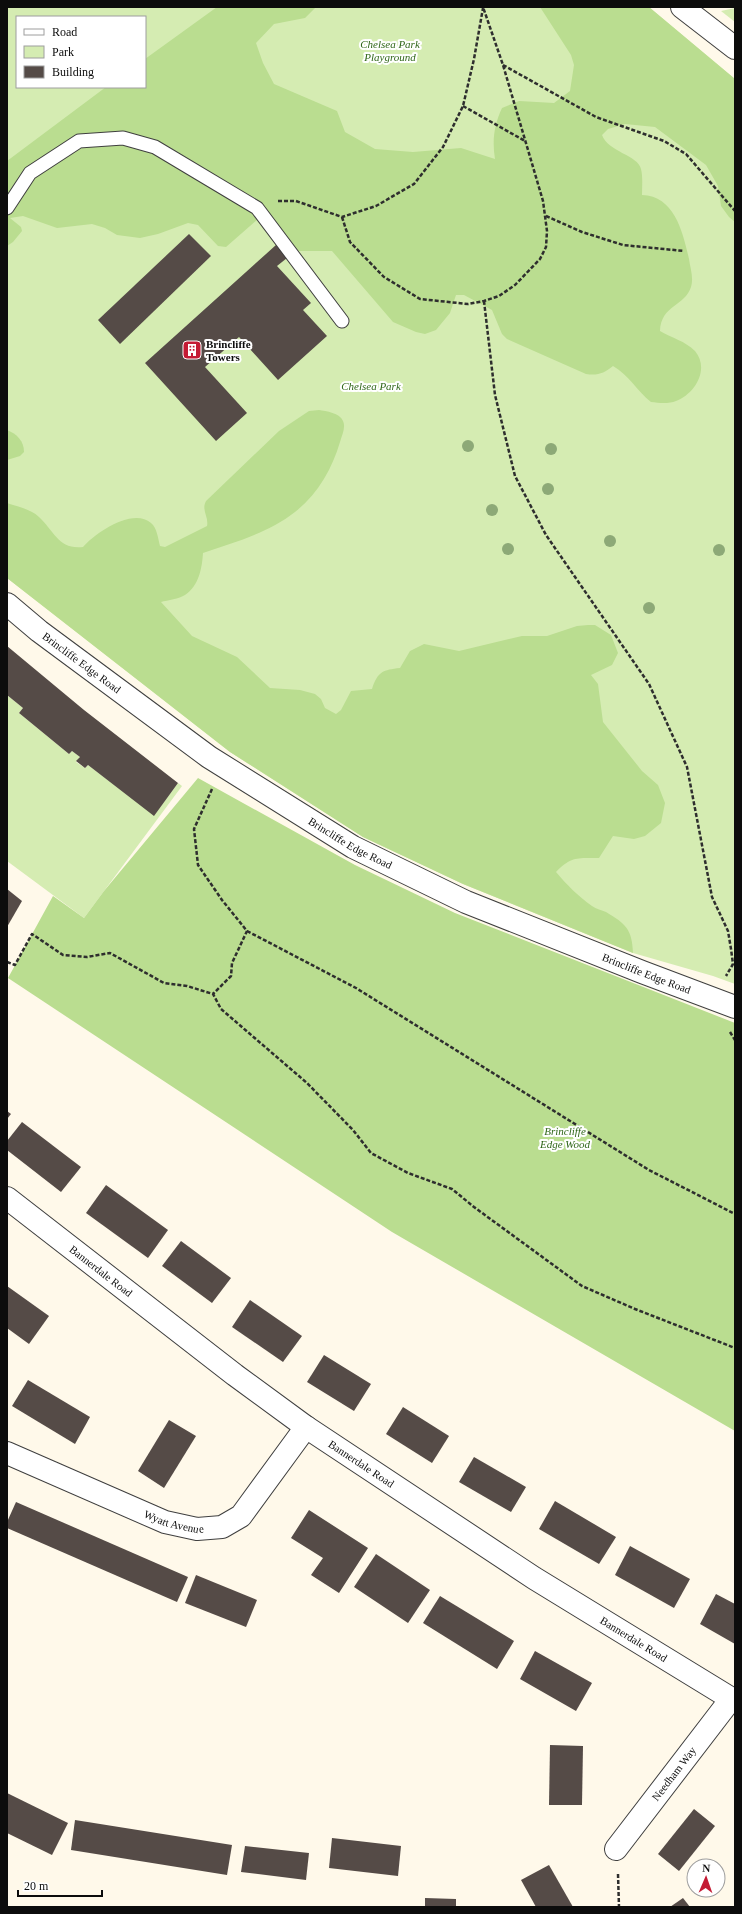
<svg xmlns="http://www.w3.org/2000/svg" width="742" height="1914" font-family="Georgia,serif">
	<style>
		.green { fill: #d5ecb2; fill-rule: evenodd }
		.forest { fill: #badd90 }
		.building { fill: #554b47 }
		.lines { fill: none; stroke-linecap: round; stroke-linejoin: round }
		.lane-casing { stroke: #3f3f3f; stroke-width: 15 }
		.street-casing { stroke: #3f3f3f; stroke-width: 24 }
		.path { stroke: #2e2e2e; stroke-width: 2.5; stroke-dasharray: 4 2; stroke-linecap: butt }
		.lane { stroke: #fff; stroke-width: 13 }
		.street { stroke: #fff; stroke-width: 22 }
		.tree { fill: #8da977 }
		.labels { text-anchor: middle; stroke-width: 4; stroke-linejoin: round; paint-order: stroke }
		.park-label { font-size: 11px; font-style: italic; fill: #306719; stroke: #fff }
		.poi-label { font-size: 11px; font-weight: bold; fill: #0c0c0c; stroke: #fff; text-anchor: start }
		.street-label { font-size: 11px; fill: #0c0c0c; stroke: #fff }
	</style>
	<rect width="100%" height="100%" fill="#fff9ea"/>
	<g class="green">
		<path d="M7,7h642l86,72v905l-22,-8 -80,-23 -170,-69 -100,-47 -133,-85 -223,-174zM17,17h128v70h-128z"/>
		<polygon points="735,8 735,22 721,11"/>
		<polygon points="7,695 23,708 19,713 69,754 72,751 80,757 76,762 85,768 88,765 154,815 178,783 182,786 84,918 7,861"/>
	</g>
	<g class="forest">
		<path d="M217,7h99l-11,11 -31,6 -18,19 7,20 11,21 63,27 8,21 30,17 38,3 48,-4 34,11c-3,-18 -1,-34 7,-51l17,-7 35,2 16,-12 4,-26 -3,-10 -31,-48h109l86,72v143l-6,-5 -8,-11 -3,-20 -12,-21 -51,-38 -30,-3 -17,5 -6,6c6,17 36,20 39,34 2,8 1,18 1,26 33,1 41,38 47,64 1,8 5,19 2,28 -6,19 -30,18 -31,44 12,7 25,10 35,20 15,18 0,43 -19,50 -7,3 -17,2 -25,1 -14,-11 -22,-27 -38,-36 -9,7 -15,10 -27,8l-79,-35 -5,-5 -10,-24 -28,-15h-8l-6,18 -14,17 -11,4 -9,-2 -23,-10 -61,-71h-41l-29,-31h-5l-31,27 -8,-1 -20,-21 -10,-2 -30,11 -18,4 -23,-3 -12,-7 -13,-4 -35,4 -34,-12 -13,2 11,9 1,4 -9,11 -6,4v-85l99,-74h39v-28z"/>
		<path d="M319,410c7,1 21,3 24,11 3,6 -1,14 -3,21 -8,27 -22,52 -45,70 -27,21 -60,30 -92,41 -1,15 -4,33 -18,42 -6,4 -17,5 -24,7l31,34 45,21 33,31 30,2 15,4 6,5 4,9 11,6 5,-4 10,-19 21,-2c6,-18 11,-19 28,-21l10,-17 14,-7 35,7 63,-15h25l30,-10 11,-1h7l16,10 7,18 -6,12 -21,10 7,9 5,38 39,49 16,14 7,18 -4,20 -16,13 -11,3 -21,-3 -14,22c-21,0 -28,-2 -43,14 11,13 22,24 36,34 4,3 10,4 14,6 20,12 26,17 27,41l-170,-69 -100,-47 -133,-85 -223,-174v-75c11,4 24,6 32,14 15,14 20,33 44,30 12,-14 50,-40 68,-24 6,5 7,15 9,23l5,1 42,-21c2,-9 -6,-16 -1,-25l73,-70 30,-20z"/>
		<path d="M7,430c10,4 17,11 17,22l-4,4 -13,4z"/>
		<polygon points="198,778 355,865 455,913 735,1023 735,1431 392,1232 8,978 53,896 84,918 104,891"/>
	</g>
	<g class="building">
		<polygon points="189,234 211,256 120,344 98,320"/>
		<polygon points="276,245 287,258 277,266 311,303 303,310 327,336 278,380 239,337 205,367 247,413 216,441 145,363"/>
		<polygon points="7,646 84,710 178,783 154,816 88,765 85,768 76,761 80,757 72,751 69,754 19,713 23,708 7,695"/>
		<polygon points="7,889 22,901 7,927"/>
		<polygon points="7,1111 11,1114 7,1119"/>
		<polygon points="22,1122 81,1167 61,1192 7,1150 7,1141"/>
		<polygon points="106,1185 168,1230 148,1258 86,1213"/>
		<polygon points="181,1241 231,1278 212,1303 162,1266"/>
		<polygon points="7,1286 49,1316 29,1344 7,1328"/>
		<polygon points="250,1300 302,1336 283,1362 232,1327"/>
		<polygon points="324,1355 371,1384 354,1411 307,1382"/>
		<polygon points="28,1380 90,1417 75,1444 12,1406"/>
		<polygon points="403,1407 449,1436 432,1463 386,1434"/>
		<polygon points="169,1420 196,1436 164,1488 138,1471"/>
		<polygon points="474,1457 526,1487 511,1512 459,1482"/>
		<polygon points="555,1501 616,1537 599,1564 539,1529"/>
		<polygon points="16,1502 188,1577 177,1602 7,1528 7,1522"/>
		<polygon points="309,1510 368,1548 339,1593 311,1575 323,1558 291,1538"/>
		<polygon points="630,1546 690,1579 674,1608 615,1575"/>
		<polygon points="376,1554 430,1590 408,1623 354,1587"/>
		<polygon points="196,1575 257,1600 246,1627 185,1603"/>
		<polygon points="716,1594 735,1604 735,1644 700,1624"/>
		<polygon points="440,1596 514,1641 497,1669 423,1623"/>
		<polygon points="535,1651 592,1683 576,1711 520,1679"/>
		<polygon points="550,1745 583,1746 582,1805 549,1805"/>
		<polygon points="7,1793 68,1823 52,1855 7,1833"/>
		<polygon points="694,1809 715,1826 679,1871 658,1854"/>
		<polygon points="75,1820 232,1845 227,1875 71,1850"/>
		<polygon points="332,1838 401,1846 398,1876 329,1868"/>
		<polygon points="245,1846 309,1853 306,1880 241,1872"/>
		<polygon points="549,1865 573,1907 536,1907 521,1880"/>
		<polygon points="425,1898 456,1899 456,1907 425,1907"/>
		<polygon points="683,1898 690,1907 670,1907"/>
	</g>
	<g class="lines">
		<g class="lane-casing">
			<polyline id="lane" points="7,208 30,173 79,141 123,138 155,147 257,208 342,321"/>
		</g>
		<g class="street-casing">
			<g id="street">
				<polyline points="682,7 735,48"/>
				<path id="s1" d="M7,604l32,27 170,126 144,90 113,55 176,70 93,35"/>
				<path id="s2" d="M7,1198l228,177 71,52 228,151 201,123"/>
				<path id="s3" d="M7,1453l158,69 32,7 25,-2 19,-11 65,-89"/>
				<path id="s4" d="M616,1849l115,-150"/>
			</g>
		</g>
		<g class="path">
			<polyline points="503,65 596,117 664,141 686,154 735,211"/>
			<polyline points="463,106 525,141"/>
			<polyline points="278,201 296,201 342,217 376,206 414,184 443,147 463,106 474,59 483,8"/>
			<polyline points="546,216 582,232 623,245 684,251"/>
			<polyline points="342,217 350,242 384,277 420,299 468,304 484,301 499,296 515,285 540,259 546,247 547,231 543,201 503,65 483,7"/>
			<polyline points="484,301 495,395 515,476 546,535 649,684 687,767 712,897 728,931 731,949 733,964 726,976"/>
			<polyline points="212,789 194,829 198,865 222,900 247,931 232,963 231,976 213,994"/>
			<polyline points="247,931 356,988 649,1170 735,1214"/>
			<polyline points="7,962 15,965 32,934 63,955 87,957 110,953 164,983 187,986 213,994 221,1009 307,1083 353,1130 371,1153 408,1173 452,1189 474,1207 582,1286 635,1309 735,1348"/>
			<polyline points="730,1032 735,1040"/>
			<polyline points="618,1874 619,1907"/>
		</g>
		<use href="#lane" class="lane"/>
		<use href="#street" class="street"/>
	</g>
	<g class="tree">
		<circle cx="468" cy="446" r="6"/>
		<circle cx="551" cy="449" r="6"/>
		<circle cx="548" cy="489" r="6"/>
		<circle cx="492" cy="510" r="6"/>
		<circle cx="610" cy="541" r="6"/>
		<circle cx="508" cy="549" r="6"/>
		<circle cx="719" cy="550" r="6"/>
		<circle cx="649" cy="608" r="6"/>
	</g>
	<defs>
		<g id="building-square" transform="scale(1)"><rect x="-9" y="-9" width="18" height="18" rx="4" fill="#c41b34" stroke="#fff"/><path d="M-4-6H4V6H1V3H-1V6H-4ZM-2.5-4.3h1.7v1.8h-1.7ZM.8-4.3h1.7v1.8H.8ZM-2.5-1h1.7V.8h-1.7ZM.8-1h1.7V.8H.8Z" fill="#fff"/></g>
	</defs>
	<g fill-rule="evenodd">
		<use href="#building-square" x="192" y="350"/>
	</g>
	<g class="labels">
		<g class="park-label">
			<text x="390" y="48">Chelsea Park<tspan x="390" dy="13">Playground</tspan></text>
			<text x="371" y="390">Chelsea Park</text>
			<text x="565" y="1135">Brincliffe<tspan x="565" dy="13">Edge Wood</tspan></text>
		</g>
		<g class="poi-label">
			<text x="206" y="348">Brincliffe<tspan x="206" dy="13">Towers</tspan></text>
		</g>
		<g class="street-label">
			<text dy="4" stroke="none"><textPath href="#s1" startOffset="95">Brincliffe Edge Road</textPath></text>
			<text dy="4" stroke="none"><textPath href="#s1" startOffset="419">Brincliffe Edge Road</textPath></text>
			<text dy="4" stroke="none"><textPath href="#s1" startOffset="743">Brincliffe Edge Road</textPath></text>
			<text dy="4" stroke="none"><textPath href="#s2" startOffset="119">Bannerdale Road</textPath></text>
			<text dy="4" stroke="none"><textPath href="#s2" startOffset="443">Bannerdale Road</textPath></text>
			<text dy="4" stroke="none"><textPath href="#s3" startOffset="181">Wyatt Avenue</textPath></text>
			<text dy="4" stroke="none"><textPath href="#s2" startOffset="767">Bannerdale Road</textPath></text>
			<text dy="4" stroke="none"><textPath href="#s4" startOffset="95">Needham Way</textPath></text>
		</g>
	</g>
	<rect width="742" height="1914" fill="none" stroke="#0c0c0c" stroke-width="16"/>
	<rect x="16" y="16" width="130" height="72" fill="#ffffff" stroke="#9e9e9e"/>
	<rect x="24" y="29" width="20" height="6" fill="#ffffff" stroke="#9e9e9e"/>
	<text x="52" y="36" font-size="12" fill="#0c0c0c">Road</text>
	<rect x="24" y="46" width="20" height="12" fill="#d5ecb2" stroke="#9e9e9e"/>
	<text x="52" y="56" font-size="12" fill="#0c0c0c">Park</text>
	<rect x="24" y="66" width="20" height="12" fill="#554b47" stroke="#9e9e9e"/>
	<text x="52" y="76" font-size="12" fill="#0c0c0c">Building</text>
	<g transform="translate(706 1878) rotate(2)"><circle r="19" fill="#ffffff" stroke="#9e9e9e"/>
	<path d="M0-3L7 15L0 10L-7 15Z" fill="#c41b34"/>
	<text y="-6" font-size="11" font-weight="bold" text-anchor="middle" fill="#0c0c0c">N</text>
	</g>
	<path d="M18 1890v6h84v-6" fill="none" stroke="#0c0c0c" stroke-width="2"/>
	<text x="24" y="1890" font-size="12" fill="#0c0c0c" stroke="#ffffff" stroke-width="3" paint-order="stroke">20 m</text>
</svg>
